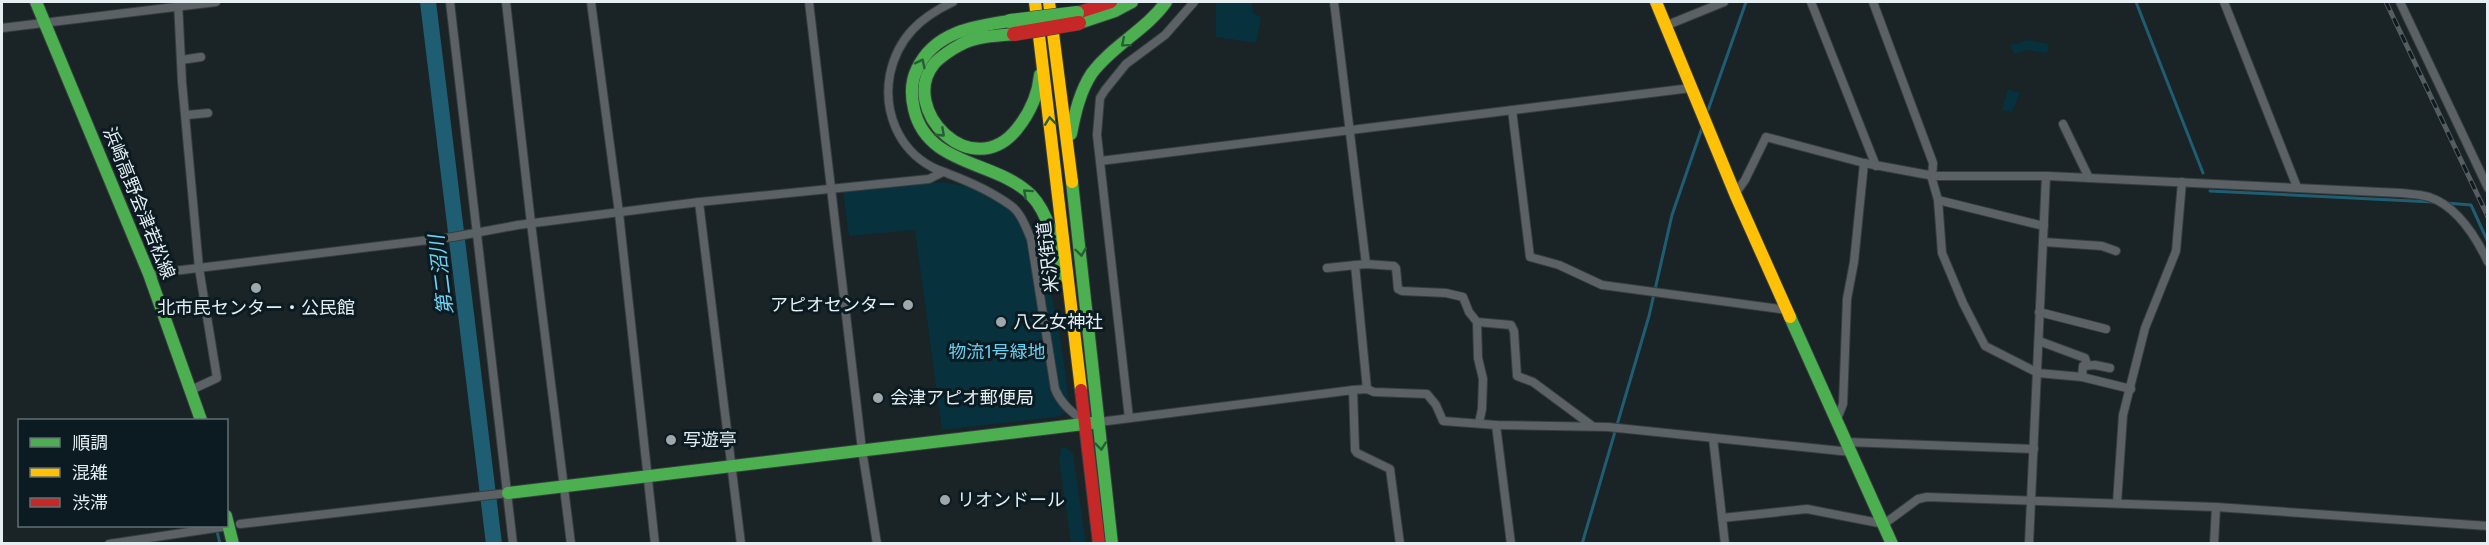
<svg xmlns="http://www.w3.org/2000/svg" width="2489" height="545" font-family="'Fira Sans Condensed','Noto Sans JP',sans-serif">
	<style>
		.green { fill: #06313d }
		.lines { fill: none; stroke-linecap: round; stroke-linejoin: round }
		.stream { stroke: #1f5e72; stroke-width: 3 }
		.river { stroke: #1f5e72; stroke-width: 16 }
		.street-casing { stroke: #363d3f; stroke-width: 10 }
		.fast-casing { stroke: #363d3f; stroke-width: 14 }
		.slow-casing { stroke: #363d3f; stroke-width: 14 }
		.jam-casing { stroke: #363d3f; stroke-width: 14 }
		.street { stroke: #5b6164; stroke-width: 8 }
		.fast { stroke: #4caf50; stroke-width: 12 }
		.slow { stroke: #ffc107; stroke-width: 12 }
		.jam { stroke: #c62828; stroke-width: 12 }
		.rail-casing { stroke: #565c60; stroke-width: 5 }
		.rail { stroke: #0b1b21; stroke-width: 3; stroke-dasharray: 9; stroke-linecap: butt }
		.fast-bridge-casing { stroke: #363d3f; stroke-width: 15; stroke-linecap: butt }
		.jam-bridge-casing { stroke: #363d3f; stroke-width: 15; stroke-linecap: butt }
		.fast-bridge { stroke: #4caf50; stroke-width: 14 }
		.jam-bridge { stroke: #c62828; stroke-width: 14 }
		.oneway { stroke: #285e36 }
		.poi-dot { fill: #9ea8ab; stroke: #0b1b21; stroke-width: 2 }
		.labels { text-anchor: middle; stroke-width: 6; stroke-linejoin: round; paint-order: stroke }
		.street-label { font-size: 18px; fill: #e5eff3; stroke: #0b1b21 }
		.poi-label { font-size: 18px; fill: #e5eff3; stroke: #0b1b21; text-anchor: start }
		.park-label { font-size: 18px; fill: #6bcff0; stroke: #0b1b21 }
		.water-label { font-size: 20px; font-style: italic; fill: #6fd3f5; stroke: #0b1b21 }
	</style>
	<rect width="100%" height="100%" fill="#1a2326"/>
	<g class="green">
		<polygon points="1216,2 1252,2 1253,13 1261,17 1256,43 1216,37"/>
		<polygon points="2029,40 2049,44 2047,53 2028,50 2014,54 2010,45"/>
		<polygon points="2008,89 2020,93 2012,112 2002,110"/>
		<path d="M943,182c19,4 42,6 59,14 47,22 61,163 68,211l-3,5 -11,5 -114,13 -27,-200 -66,6 -6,-44z"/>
		<polygon points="1065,447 1073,453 1086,543 1071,543 1059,460 1061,448"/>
	</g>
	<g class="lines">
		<g class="stream">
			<polyline points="2136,2 2203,173"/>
			<polyline points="1707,113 1746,2"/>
			<polyline points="2210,191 2433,202"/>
			<polyline points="2446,203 2471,205 2488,242"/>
			<polyline points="217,531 220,544"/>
			<polyline points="1582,544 1649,316 1672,215 1703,125"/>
		</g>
		<polyline class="river" points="428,2 494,544"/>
		<g class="street-casing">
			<g id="street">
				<polyline points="178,2 182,82 199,268 217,378 191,390"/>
				<polyline points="450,2 513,544"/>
				<polyline points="506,2 531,223 571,544"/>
				<polyline points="591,2 619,213 655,544"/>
				<polyline points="809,2 862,450 877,544"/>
				<path d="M953,2c-32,15 -55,35 -63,72 -7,37 8,75 42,93 5,3 11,4 17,7 21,8 43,18 61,31 11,7 16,23 21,34l24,150c6,15 16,22 28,32"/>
				<polyline points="1334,2 1366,264"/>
				<polyline points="1811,2 1876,166"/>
				<polyline points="1873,2 1933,163 1932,179 1938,200 1942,253 1963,303 1985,346 2038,373 2082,377 2131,389"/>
				<polyline points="2224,2 2297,187"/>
				<polyline points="2400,2 2488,188"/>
				<polyline points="1665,26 1724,2"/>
				<polyline points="2,28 216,2"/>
				<polyline points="181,60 201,57"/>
				<polyline points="1512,110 1530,257 1559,265 1602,285 1787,310"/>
				<polyline points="187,115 208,113"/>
				<polyline points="2063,124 2089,178"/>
				<polyline points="1100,161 1691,88"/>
				<path d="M1735,194l10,-14 21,-43 98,26 70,13h114l353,17c8,1 19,1 28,4 28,9 47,40 59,65"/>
				<polyline points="1938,200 2044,226"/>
				<polyline points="699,202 741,544"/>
				<polyline points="2044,242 2102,246 2116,251"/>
				<polyline points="1355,265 1367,389"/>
				<polyline points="1327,268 1366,264 1394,266 1396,268 1398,289 1402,291 1446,293 1463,297 1469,312 1477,322 1511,325 1514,331 1517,376 1533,382 1591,425"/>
				<polyline points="149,274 453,237 518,225 699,202 929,179 943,172"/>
				<polyline points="2039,312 2106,329"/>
				<polyline points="1477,322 1478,358 1483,379 1482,409 1479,423"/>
				<polyline points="2039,341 2085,358 2087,364"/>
				<polyline points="2082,377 2083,366 2095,365 2110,368"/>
				<polyline points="1353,390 1367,389 1374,392 1427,394 1436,405 1443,421 1496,425 1608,427 1851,452"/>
				<polyline points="1129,418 1097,135 1100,98 1105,90 1126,64 1165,35 1194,2"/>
				<polyline points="1837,419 1843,404 1847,299 1854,262 1864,163"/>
				<polyline points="1099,422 1353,390 1355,450 1357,453 1390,469 1400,544"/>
				<polyline points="1496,425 1511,544"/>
				<polyline points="1713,438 1725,544"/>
				<polyline points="1847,442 2034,449"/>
				<polyline points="2117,503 2123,415 2145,328 2176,251 2182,182"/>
				<polyline points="1722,518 1807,509 1884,524 1918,499 1927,497 2216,507 2488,526"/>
				<polyline points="240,524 508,493"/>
				<polyline points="109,544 229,526"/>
				<polyline points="2029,544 2046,176"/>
				<polyline points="2214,544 2216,507"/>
			</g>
		</g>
		<g class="fast-casing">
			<g id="fast">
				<polyline points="36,2 149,274 201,420"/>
				<path d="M1010,21c-36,5 -76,11 -93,48 -6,12 -6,27 -3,40 13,58 82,51 117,86 20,21 24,54 29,81"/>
				<polyline points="1079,23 1115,11 1132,2"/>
				<path d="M1014,34c-17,2 -39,2 -54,11 -8,4 -21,13 -26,19 -36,45 38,121 83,65 12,-15 21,-34 23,-54"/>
				<path d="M1071,134c4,-21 9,-43 21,-61 21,-28 54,-43 74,-71"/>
				<polyline points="1072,182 1112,544"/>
				<polyline points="1790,317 1892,544"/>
				<polyline points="508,493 1092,423"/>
				<polyline points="226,516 233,544"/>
			</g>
		</g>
		<g class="slow-casing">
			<g id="slow">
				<polyline points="1035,2 1081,390"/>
				<polyline points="1049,2 1072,182"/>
				<polyline points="1656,2 1736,196 1790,317"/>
			</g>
		</g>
		<g class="jam-casing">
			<g id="jam">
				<polyline points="1077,13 1111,2"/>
				<polyline points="1081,390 1099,544"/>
			</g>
		</g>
		<use href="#street" class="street"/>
		<use href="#fast" class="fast"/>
		<use href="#slow" class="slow"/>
		<use href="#jam" class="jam"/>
		<g class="rail-casing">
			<polyline id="rail" points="2386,2 2488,217"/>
		</g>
		<use href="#rail" class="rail"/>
		<g class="fast-bridge-casing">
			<polyline id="fast-bridge" points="1010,21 1077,13"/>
		</g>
		<g class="jam-bridge-casing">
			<polyline id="jam-bridge" points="1014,34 1079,23"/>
		</g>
		<use href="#fast-bridge" class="fast-bridge"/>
		<use href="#jam-bridge" class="jam-bridge"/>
	</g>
	<defs><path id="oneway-chevron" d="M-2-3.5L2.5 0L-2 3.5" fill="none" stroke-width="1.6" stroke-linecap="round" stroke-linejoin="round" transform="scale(1.5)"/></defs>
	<g class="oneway">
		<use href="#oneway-chevron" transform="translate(1125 43) rotate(140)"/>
		<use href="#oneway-chevron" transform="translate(921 63) rotate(-64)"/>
		<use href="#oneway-chevron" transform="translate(1050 121) rotate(-97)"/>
		<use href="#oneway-chevron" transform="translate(941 133) rotate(43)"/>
		<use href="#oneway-chevron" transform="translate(1027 193) rotate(-138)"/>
		<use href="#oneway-chevron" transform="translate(1081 252) rotate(82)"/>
		<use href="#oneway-chevron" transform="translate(1101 446) rotate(84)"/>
	</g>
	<g class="poi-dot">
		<circle cx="256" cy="288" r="6"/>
		<circle cx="908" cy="305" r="6"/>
		<circle cx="1001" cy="322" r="6"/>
		<circle cx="878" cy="398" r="6"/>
		<circle cx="671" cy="440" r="6"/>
		<circle cx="945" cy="500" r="6"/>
	</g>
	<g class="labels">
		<g class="street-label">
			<text transform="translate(139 203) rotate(68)" y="6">浜崎高野会津若松線</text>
			<text transform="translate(1048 257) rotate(-97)" y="6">米沢街道</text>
		</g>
		<g class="poi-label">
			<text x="896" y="311" text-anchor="end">アピオセンター</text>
			<text x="256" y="314" text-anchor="middle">北市民センター・公民館</text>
			<text x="1013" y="328">八乙女神社</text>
			<text x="890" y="404">会津アピオ郵便局</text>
			<text x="683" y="446">写遊亭</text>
			<text x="957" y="506">リオンドール</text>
		</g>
		<g class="park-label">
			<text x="997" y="358">物流1号緑地</text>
		</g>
		<g class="water-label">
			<text transform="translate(441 275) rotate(-97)" y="7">第二沼川</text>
		</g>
	</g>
	<rect width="2489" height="545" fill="none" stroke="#e5eff3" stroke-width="6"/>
	<rect x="18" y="419" width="210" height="108" fill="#0b1b21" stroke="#627075" stroke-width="1.5"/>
	<rect x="30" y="438" width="30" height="9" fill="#4caf50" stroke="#627075" stroke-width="1.5"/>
	<text x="72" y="449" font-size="18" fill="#e5eff3">順調</text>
	<rect x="30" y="468" width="30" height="9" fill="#ffc107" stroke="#627075" stroke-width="1.5"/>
	<text x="72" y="479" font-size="18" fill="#e5eff3">混雑</text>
	<rect x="30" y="498" width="30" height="9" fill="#c62828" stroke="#627075" stroke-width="1.5"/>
	<text x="72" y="509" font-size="18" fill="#e5eff3">渋滞</text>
</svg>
